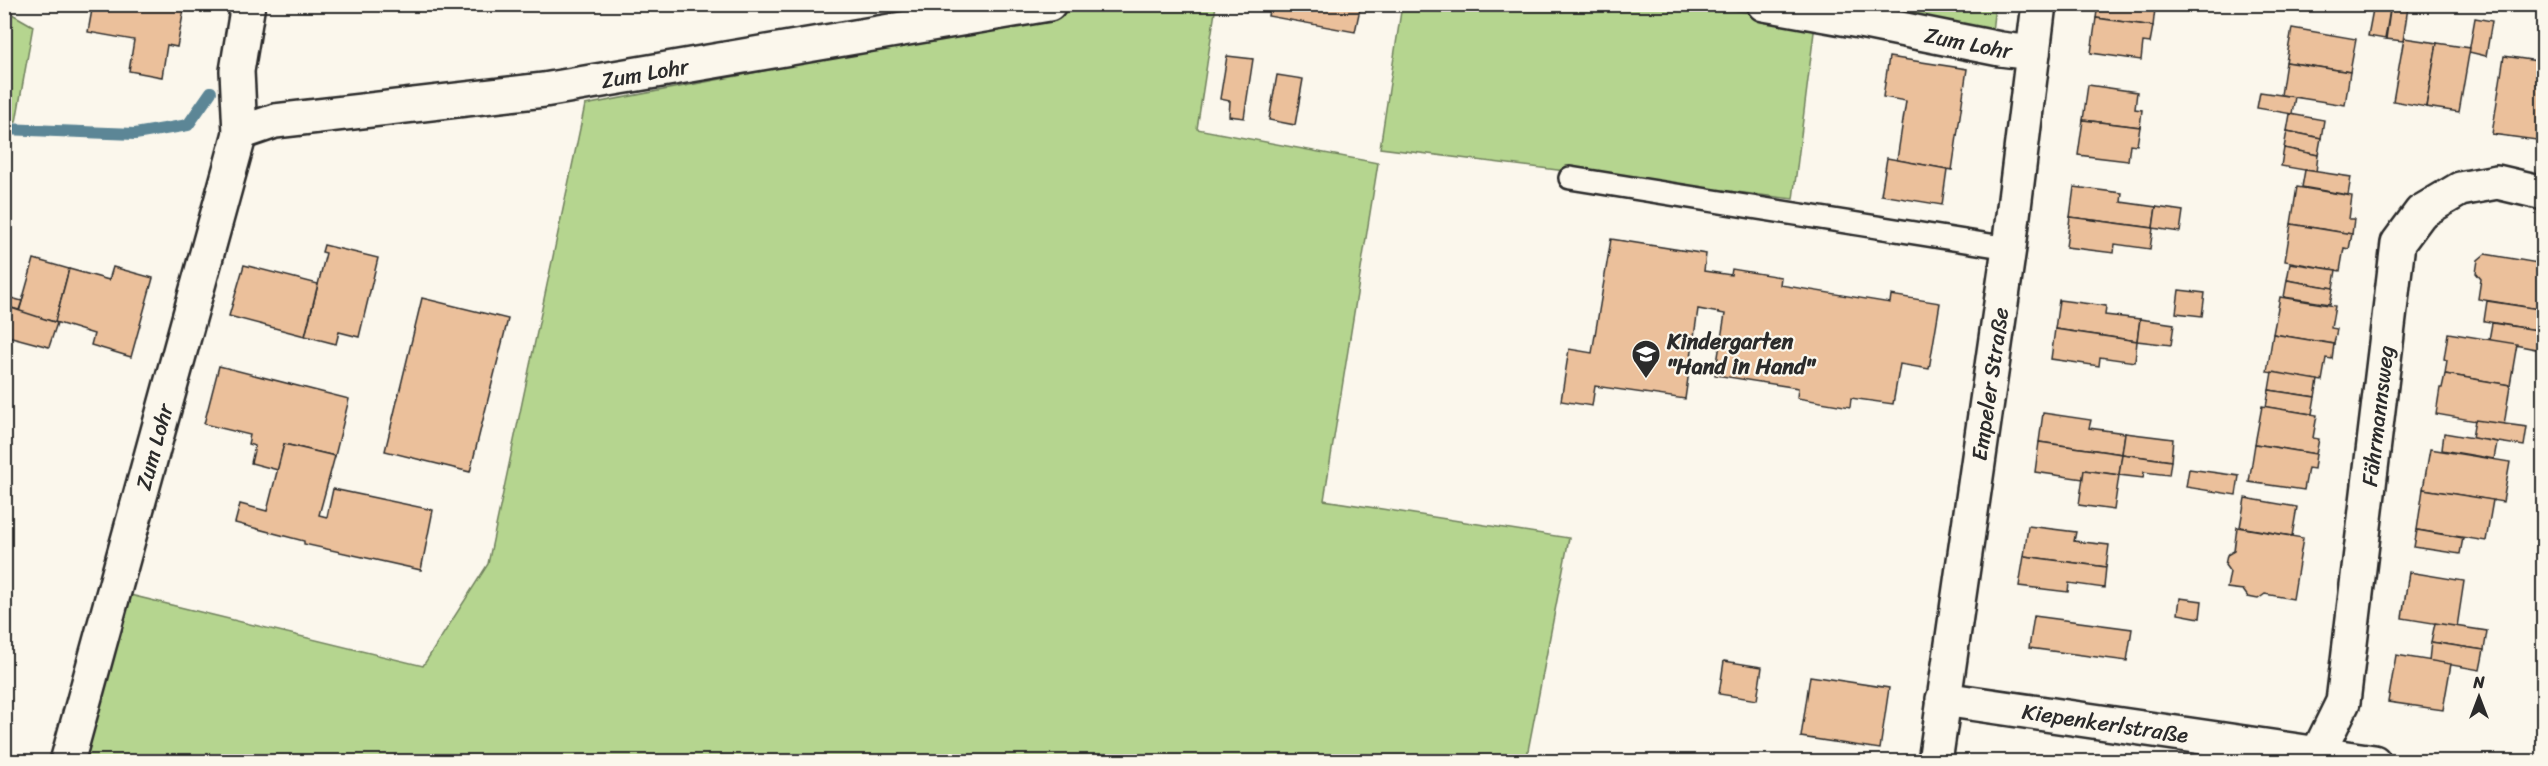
<svg xmlns="http://www.w3.org/2000/svg" width="2548" height="766" font-family="Sriracha,sans-serif">
	<style>
		.green { fill: #b5d58f; stroke: #70805d; stroke-width: 1.5 }
		.lines { fill: none; stroke-linecap: round; stroke-linejoin: round }
		.stream { stroke: #5c8696; stroke-width: 12 }
		.building { fill: #ebc09b; stroke: #2b2b2b; stroke-width: 1.5 }
		.service-casing { stroke: #2b2b2b; stroke-width: 26 }
		.minor-casing { stroke: #2b2b2b; stroke-width: 38 }
		.service { stroke: #fbf7ec; stroke-width: 21 }
		.minor { stroke: #fbf7ec; stroke-width: 33 }
		.labels { text-anchor: middle; stroke-width: 4.5; stroke-linejoin: round; paint-order: stroke }
		.street-label { font-size: 22px; fill: #2b2b2b; stroke: #fbf7ec }
		.poi-label { font-size: 22px; font-weight: bold; fill: #2b2b2b; stroke: #fbf7ec; text-anchor: start }
	</style>
	<rect width="100%" height="100%" fill="#fbf7ec"/>
	<filter id="ink" filterUnits="userSpaceOnUse"><feTurbulence type="fractalNoise" baseFrequency=".0167" numOctaves="2"/><feDisplacementMap in="SourceGraphic" scale="12" xChannelSelector="R" yChannelSelector="G"/><feConvolveMatrix kernelMatrix="1 2 1 2 8 2 1 2 1" color-interpolation-filters="sRGB"/></filter>
	<g filter="url(#ink)">
		<g class="green">
			<polygon points="1098,5 1216,5 1197,129 1378,163 1324,500 1569,538 1526,761 85,762 126,594 423,666 488,564 585,105 1055,15"/>
			<polygon points="1402,5 1705,5 1815,24 1793,199 1380,148"/>
			<polygon points="1832,5 1995,5 1992,32"/>
			<polygon points="5,10 33,26 16,122 5,122"/>
		</g>
		<g class="lines">
			<polyline class="stream" points="4,129 135,134 188,125 211,92"/>
		</g>
		<g class="building">
			<polygon points="93,4 185,4 177,47 167,45 162,77 129,71 134,40 88,32"/>
			<polygon points="1270,4 1361,4 1355,32 1268,16"/>
			<polygon points="2098,4 2148,4 2148,8 2155,9 2153,26 2096,18"/>
			<polygon points="2374,4 2391,4 2385,39 2368,36"/>
			<polygon points="2391,4 2408,7 2403,41 2386,39"/>
			<polygon points="2096,18 2153,26 2150,43 2143,42 2141,60 2091,53"/>
			<polygon points="2475,18 2492,21 2486,56 2469,52"/>
			<polygon points="2292,28 2356,39 2350,72 2286,62"/>
			<polygon points="2404,38 2437,43 2426,107 2393,101"/>
			<polygon points="2437,43 2470,48 2459,112 2426,107"/>
			<polygon points="1227,56 1253,59 1244,118 1229,116 1230,101 1220,99"/>
			<polygon points="2504,56 2544,62 2544,141 2492,134"/>
			<polygon points="1889,57 1967,69 1952,170 1897,160 1906,101 1883,97"/>
			<polygon points="2286,62 2350,72 2345,105 2281,95"/>
			<polygon points="1277,75 1303,79 1295,125 1269,120"/>
			<polygon points="2088,85 2137,92 2135,109 2142,110 2140,127 2083,120"/>
			<polygon points="2260,92 2295,97 2292,114 2257,108"/>
			<polygon points="2290,114 2324,120 2321,138 2287,131"/>
			<polygon points="2083,120 2140,127 2137,145 2130,144 2128,161 2078,155"/>
			<polygon points="2287,131 2321,138 2318,155 2284,148"/>
			<polygon points="2284,148 2318,155 2316,172 2281,166"/>
			<polygon points="1887,158 1947,169 1942,205 1881,195"/>
			<polygon points="2305,170 2351,177 2348,195 2302,187"/>
			<polygon points="2074,187 2122,193 2121,202 2156,207 2153,228 2070,217"/>
			<polygon points="2297,187 2352,196 2349,219 2354,219 2352,234 2291,224"/>
			<polygon points="2156,207 2183,211 2180,232 2153,228"/>
			<polygon points="2070,217 2153,228 2150,249 2115,244 2114,253 2066,247"/>
			<polygon points="2291,224 2352,234 2349,249 2344,248 2340,271 2285,261"/>
			<polygon points="1611,239 1706,254 1704,271 1731,275 1732,269 1781,277 1780,285 1890,303 1891,295 1940,303 1929,369 1900,364 1893,404 1851,398 1850,407 1797,398 1798,388 1715,375 1725,314 1698,309 1685,399 1595,386 1592,406 1561,401 1569,349 1592,353"/>
			<polygon points="324,245 378,258 359,337 339,332 336,344 305,336 326,253 322,252"/>
			<polygon points="2485,254 2544,264 2539,309 2478,299 2481,279 2476,273 2478,260"/>
			<polygon points="34,259 69,269 55,322 19,312"/>
			<polygon points="2290,263 2336,270 2333,288 2287,280"/>
			<polygon points="244,265 318,284 305,336 229,316"/>
			<polygon points="113,267 153,278 131,357 91,345 94,334 55,322 69,269 109,280"/>
			<polygon points="2287,280 2333,288 2330,304 2284,297"/>
			<polygon points="2179,290 2205,293 2202,316 2176,313"/>
			<polygon points="4,296 22,301 19,310 8,307 4,319"/>
			<polygon points="2280,297 2335,306 2331,328 2337,329 2334,344 2273,334"/>
			<polygon points="422,298 508,319 470,472 385,451"/>
			<polygon points="2059,300 2106,306 2105,315 2140,319 2137,341 2055,329"/>
			<polygon points="2487,301 2539,309 2535,330 2484,321"/>
			<polygon points="8,307 57,323 49,347 4,335 4,319"/>
			<polygon points="2140,319 2174,324 2171,345 2137,341"/>
			<polygon points="2492,323 2544,331 2541,350 2489,340"/>
			<polygon points="2055,329 2137,341 2135,362 2100,357 2099,366 2051,359"/>
			<polygon points="2448,333 2517,344 2510,385 2445,374 2447,360 2444,359"/>
			<polygon points="2273,334 2334,344 2332,359 2326,358 2322,381 2267,372"/>
			<polygon points="219,366 349,399 335,456 284,444 278,470 251,463 255,446 248,444 250,435 204,424"/>
			<polygon points="2272,372 2318,380 2315,397 2269,390"/>
			<polygon points="2445,374 2510,385 2504,426 2436,414 2440,388 2442,388"/>
			<polygon points="2269,390 2315,397 2312,414 2266,407"/>
			<polygon points="2262,406 2317,415 2313,438 2319,439 2316,454 2255,444"/>
			<polygon points="2043,413 2091,420 2089,428 2125,433 2122,454 2039,442"/>
			<polygon points="2475,420 2527,427 2524,446 2472,438"/>
			<polygon points="2125,433 2173,439 2171,461 2122,454"/>
			<polygon points="2444,433 2497,442 2494,459 2442,450"/>
			<polygon points="2039,442 2122,454 2119,475 2084,470 2083,479 2035,472"/>
			<polygon points="284,444 335,456 319,515 327,517 333,489 433,510 421,570 304,544 304,541 235,523 240,504 267,511"/>
			<polygon points="2255,444 2316,454 2314,469 2308,468 2304,490 2249,482"/>
			<polygon points="2430,449 2510,462 2503,502 2423,489"/>
			<polygon points="2122,454 2171,461 2169,475 2144,472 2143,478 2119,475"/>
			<polygon points="2189,469 2239,476 2236,495 2186,487"/>
			<polygon points="2084,470 2119,475 2114,510 2079,505"/>
			<polygon points="2423,489 2493,500 2486,541 2417,530"/>
			<polygon points="2245,498 2297,507 2292,536 2240,527"/>
			<polygon points="2028,526 2076,532 2074,541 2109,545 2106,567 2024,556"/>
			<polygon points="2237,527 2303,538 2293,599 2265,594 2258,599 2248,597 2243,590 2227,588 2230,572 2225,565 2227,555 2234,551"/>
			<polygon points="2417,530 2463,538 2460,554 2414,547"/>
			<polygon points="2024,556 2106,567 2104,588 2069,583 2068,592 2019,586"/>
			<polygon points="2409,572 2464,581 2457,627 2402,618"/>
			<polygon points="2180,598 2202,601 2200,618 2178,614"/>
			<polygon points="2034,616 2132,629 2127,661 2029,648"/>
			<polygon points="2435,623 2487,631 2484,650 2431,642"/>
			<polygon points="2431,642 2484,650 2480,670 2429,661"/>
			<polygon points="2396,655 2451,664 2443,710 2388,702"/>
			<polygon points="1724,661 1762,667 1757,700 1719,694"/>
			<polygon points="1810,676 1889,688 1880,749 1801,737"/>
		</g>
		<g class="lines">
			<g class="service-casing">
				<polyline id="service" points="1570,178 2009,248"/>
			</g>
			<g class="minor-casing">
				<g id="minor">
					<path id="s1" d="M248,4l-11,67 3,62 35,-12 269,-31 505,-86"/>
					<path id="s2" d="M1764,4l101,18 135,27 33,4"/>
					<path id="s3" d="M1943,699l431,63"/>
					<path id="s4" d="M67,762l173,-629"/>
					<path id="s5" d="M1935,762l74,-514 30,-244"/>
					<path id="s6" d="M2317,762l1,-9 25,-51 55,-459 23,-31 39,-23 37,-7 47,11"/>
				</g>
			</g>
			<use href="#service" class="service"/>
			<use href="#minor" class="minor"/>
		</g>
	</g>
	<defs>
		<g id="school-pin" transform="scale(1.5)"><path d="M0 17L-7.5 6A9.5 9.5 0 1 1 7.5 6Z" fill="#2b2b2b" stroke="#fbf7ec"/><path d="M0-5L7-2L0 1L-7-2ZM-4 1L0 2.5L4 1V4Q0 6-4 4Z" fill="#fff"/></g>
	</defs>
	<g fill-rule="evenodd">
		<use href="#school-pin" x="1646" y="354"/>
	</g>
	<g class="labels">
		<g class="street-label">
			<text dy="8" stroke="none"><textPath href="#s2" startOffset="208">Zum Lohr</textPath></text>
			<text dy="8" stroke="none"><textPath href="#s1" startOffset="540">Zum Lohr</textPath></text>
			<text dy="8" stroke="none"><textPath href="#s5" startOffset="382">Empeler Straße</textPath></text>
			<text dy="8" stroke="none"><textPath href="#s6" startOffset="354">Fährmannsweg</textPath></text>
			<text dy="8" stroke="none"><textPath href="#s4" startOffset="327">Zum Lohr</textPath></text>
			<text dy="8" stroke="none"><textPath href="#s3" startOffset="164">Kiepenkerlstraße</textPath></text>
		</g>
		<g class="poi-label">
			<text x="1667" y="349">Kindergarten<tspan x="1667" dy="25">"Hand in Hand"</tspan></text>
		</g>
	</g>
	<rect width="2548" height="766" fill="none" stroke="#fbf7ec" stroke-width="24"/>
	<rect x="12" y="12" width="2524" height="742" fill="none" stroke="#2b2b2b" stroke-width="2" filter="url(#ink)"/>
	<g transform="translate(2479 697)" stroke="#fbf7ec" stroke-width="4.5" paint-order="stroke">
	<path d="M0-4.5L10 22L0 15L-10 22Z" fill="#2b2b2b"/>
	<text y="-9" font-size="16" font-weight="bold" text-anchor="middle" fill="#2b2b2b">N</text>
	</g>
</svg>
